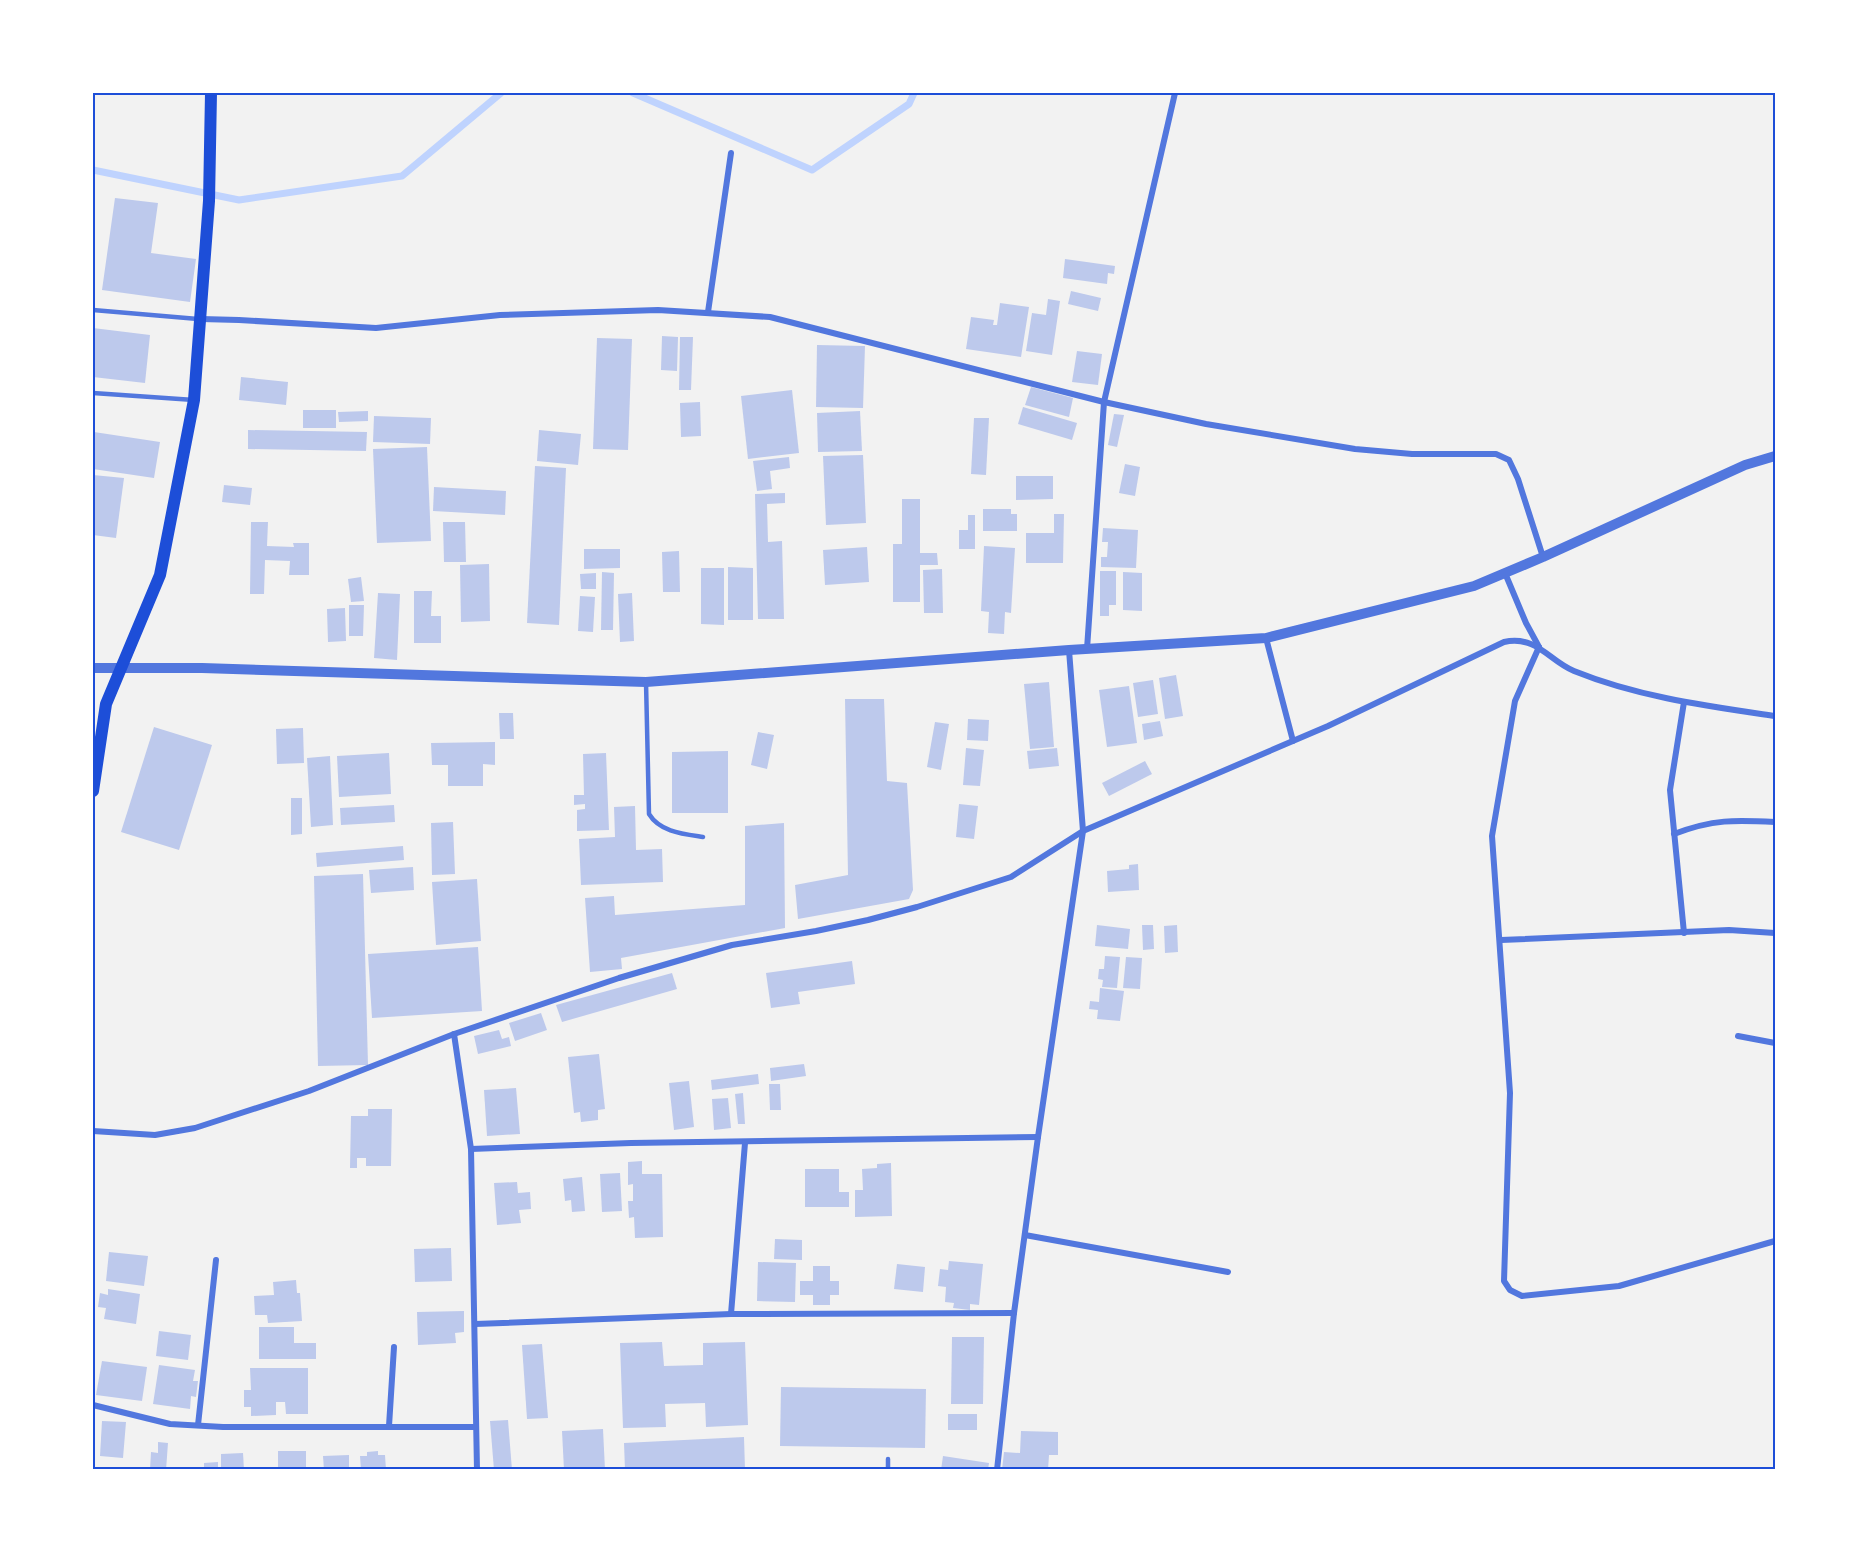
<svg xmlns="http://www.w3.org/2000/svg" width="1868" height="1563" font-family="Manrope,sans-serif">
	<style>
		.lines { fill: none; stroke-linecap: round; stroke-linejoin: round }
		.stream { stroke: #bfd3fe; stroke-width: 7 }
		.building { fill: #bdc9ec }
		.service { stroke: #5277de; stroke-width: 4.5 }
		.minor { stroke: #5277de; stroke-width: 6 }
		.tertiary { stroke: #5277de; stroke-width: 10 }
		.secondary { stroke: #1d4ed8; stroke-width: 12 }
		.neatline { fill: none; stroke: #1d4ed8; stroke-width: 2 }
	</style>
	<rect width="100%" height="100%" fill="#f2f2f2"/>
	<g class="lines">
		<g class="stream">
			<polyline points="633,93 812,170 909,104 914,93"/>
			<polyline points="93,170 239,200 402,176 501,93"/>
		</g>
	</g>
	<g class="building">
		<polygon points="115,198 158,203 151,253 196,259 190,302 102,290"/>
		<polygon points="1065,259 1115,266 1114,274 1108,273 1107,284 1063,278"/>
		<polygon points="1071,291 1101,298 1098,311 1068,304"/>
		<polygon points="1048,299 1060,301 1052,355 1026,351 1032,313 1046,315"/>
		<polygon points="1000,303 1029,307 1021,357 966,349 971,317 994,320 993,325 997,325"/>
		<polygon points="93,328 150,335 145,383 93,377"/>
		<polygon points="662,336 678,337 677,371 661,370"/>
		<polygon points="680,337 693,337 691,390 679,390"/>
		<polygon points="597,338 632,339 628,450 593,449"/>
		<polygon points="817,345 865,346 863,408 816,407"/>
		<polygon points="1077,351 1102,354 1098,385 1072,382"/>
		<polygon points="241,377 288,382 286,405 239,400"/>
		<polygon points="1031,387 1073,398 1069,417 1025,405"/>
		<polygon points="792,390 799,453 748,459 741,396"/>
		<polygon points="700,402 701,436 681,437 680,403"/>
		<polygon points="1023,407 1077,423 1072,440 1018,424"/>
		<rect x="303" y="410" width="33" height="18"/>
		<polygon points="368,411 368,421 339,422 338,412"/>
		<polygon points="860,411 862,451 818,452 817,413"/>
		<polygon points="1114,414 1124,415 1117,447 1108,445"/>
		<polygon points="374,416 431,418 430,444 373,442"/>
		<polygon points="974,418 989,418 986,475 971,474"/>
		<polygon points="248,430 367,432 366,451 248,449"/>
		<polygon points="539,430 581,434 578,465 537,461"/>
		<polygon points="94,432 160,442 154,478 93,469"/>
		<polygon points="427,447 431,541 377,543 373,449"/>
		<polygon points="863,455 866,523 826,525 823,456"/>
		<polygon points="789,457 790,468 770,471 772,489 757,491 753,461"/>
		<polygon points="1125,464 1140,467 1135,496 1119,493"/>
		<polygon points="535,466 566,468 559,625 527,623"/>
		<polygon points="93,475 124,478 116,538 93,535"/>
		<polygon points="1016,476 1053,476 1053,499 1016,500"/>
		<polygon points="224,485 252,488 250,505 222,502"/>
		<polygon points="434,487 506,491 505,515 433,511"/>
		<polygon points="785,493 785,503 767,504 768,542 782,541 784,619 758,619 755,494"/>
		<polygon points="902,499 920,499 920,553 937,553 938,565 920,565 920,602 893,602 893,544 902,544"/>
		<polygon points="983,509 1011,509 1011,514 1017,514 1017,531 983,531"/>
		<polygon points="1054,514 1064,514 1063,563 1026,563 1026,533 1054,533"/>
		<polygon points="968,515 975,515 975,549 959,549 959,530 968,530"/>
		<polygon points="251,522 268,522 267,546 294,547 293,543 309,543 309,575 289,575 290,561 265,560 264,594 250,594"/>
		<polygon points="443,522 465,522 466,562 444,562"/>
		<polygon points="1103,528 1138,530 1136,568 1101,567 1101,557 1107,557 1108,542 1102,542"/>
		<polygon points="984,546 1015,548 1011,613 1005,612 1004,634 988,633 989,612 981,611"/>
		<polygon points="867,547 869,582 825,585 823,550"/>
		<polygon points="584,549 620,549 620,568 584,569"/>
		<polygon points="679,551 680,592 663,592 662,552"/>
		<polygon points="489,564 490,621 461,622 460,565"/>
		<polygon points="728,567 753,568 753,620 728,620"/>
		<polygon points="701,568 724,568 724,625 701,624"/>
		<polygon points="942,569 943,613 924,613 923,570"/>
		<polygon points="1100,571 1116,571 1116,605 1109,605 1109,616 1100,616"/>
		<polygon points="602,572 614,573 613,630 601,630"/>
		<polygon points="1123,572 1142,573 1142,611 1123,610"/>
		<polygon points="596,573 596,589 581,589 580,574"/>
		<polygon points="361,577 364,601 351,602 348,579"/>
		<polygon points="414,591 432,591 431,616 441,616 441,643 414,643"/>
		<polygon points="378,593 400,594 397,660 374,658"/>
		<polygon points="632,593 634,641 620,642 618,594"/>
		<polygon points="580,596 595,597 593,632 578,631"/>
		<polygon points="349,605 364,605 363,636 349,636"/>
		<polygon points="345,608 346,641 328,642 327,609"/>
		<polygon points="1176,675 1183,716 1165,719 1159,678"/>
		<polygon points="1153,680 1158,714 1138,717 1133,683"/>
		<polygon points="1049,682 1054,747 1030,749 1024,684"/>
		<polygon points="1129,686 1137,743 1107,747 1099,690"/>
		<polygon points="845,699 884,699 887,781 907,783 913,890 909,899 798,919 795,885 848,875"/>
		<polygon points="499,713 513,713 514,739 500,739"/>
		<polygon points="968,719 989,720 988,741 967,740"/>
		<polygon points="1160,721 1163,736 1144,740 1142,724"/>
		<polygon points="935,722 949,724 941,770 927,767"/>
		<polygon points="154,727 212,745 179,850 121,832"/>
		<polygon points="303,728 304,763 277,764 276,729"/>
		<polygon points="758,732 774,735 767,769 751,765"/>
		<polygon points="495,742 495,765 483,764 483,786 448,786 448,765 432,765 431,743"/>
		<polygon points="966,748 984,750 980,786 963,785"/>
		<polygon points="1057,748 1059,766 1029,769 1027,751"/>
		<polygon points="728,751 728,813 672,813 672,752"/>
		<polygon points="389,753 391,794 339,797 337,756"/>
		<polygon points="606,753 609,830 577,831 577,810 585,809 585,804 574,805 574,795 584,795 583,754"/>
		<polygon points="330,756 333,825 311,827 307,758"/>
		<polygon points="1145,761 1152,774 1109,796 1102,783"/>
		<polygon points="291,798 302,798 302,834 291,835"/>
		<polygon points="959,804 978,806 974,839 956,837"/>
		<polygon points="394,805 395,822 341,825 340,808"/>
		<polygon points="635,806 636,850 662,849 663,882 581,885 579,839 615,837 614,807"/>
		<polygon points="453,822 455,874 432,875 431,823"/>
		<polygon points="784,823 785,928 621,958 622,969 590,972 585,898 614,896 615,915 745,905 745,826"/>
		<polygon points="403,846 404,860 317,867 316,853"/>
		<polygon points="1138,864 1139,890 1108,892 1107,871 1129,869 1129,865"/>
		<polygon points="413,867 414,890 371,893 369,870"/>
		<polygon points="363,874 368,1065 318,1066 314,876"/>
		<polygon points="477,879 481,941 436,945 432,882"/>
		<polygon points="1097,925 1130,929 1128,949 1095,946"/>
		<polygon points="1142,925 1153,925 1154,949 1143,950"/>
		<polygon points="1177,925 1178,952 1165,953 1164,926"/>
		<polygon points="478,947 482,1011 372,1018 368,954"/>
		<polygon points="1105,956 1120,957 1117,988 1102,987 1103,980 1098,979 1099,969 1104,969"/>
		<polygon points="1126,957 1142,958 1140,989 1123,988"/>
		<polygon points="852,961 855,984 798,992 800,1004 771,1008 766,973"/>
		<polygon points="672,973 677,989 562,1022 556,1005"/>
		<polygon points="1100,988 1124,991 1120,1021 1097,1019 1098,1010 1089,1009 1090,1001 1099,1002"/>
		<polygon points="541,1013 547,1030 515,1041 509,1023"/>
		<polygon points="499,1030 502,1039 509,1037 511,1046 478,1054 474,1036"/>
		<polygon points="599,1054 605,1109 598,1110 598,1120 581,1122 580,1112 574,1113 568,1057"/>
		<polygon points="804,1064 806,1076 771,1081 770,1068"/>
		<polygon points="758,1074 759,1084 712,1090 711,1080"/>
		<polygon points="689,1081 694,1127 674,1130 669,1083"/>
		<polygon points="769,1084 780,1084 781,1110 770,1110"/>
		<polygon points="516,1088 520,1134 487,1136 484,1090"/>
		<polygon points="743,1093 745,1124 738,1124 735,1094"/>
		<polygon points="728,1098 731,1128 714,1130 712,1099"/>
		<polygon points="368,1109 392,1109 391,1166 366,1166 366,1158 357,1158 357,1168 350,1168 351,1116 368,1116"/>
		<polygon points="642,1161 642,1174 662,1174 663,1237 635,1238 634,1217 629,1218 628,1201 633,1201 633,1184 628,1185 628,1162"/>
		<polygon points="891,1163 892,1216 855,1217 855,1190 863,1190 862,1169 877,1168 877,1164"/>
		<polygon points="805,1169 839,1169 839,1192 849,1192 849,1207 805,1207"/>
		<polygon points="620,1173 622,1211 602,1212 600,1174"/>
		<polygon points="582,1177 585,1211 572,1212 571,1200 565,1201 563,1179"/>
		<polygon points="517,1182 518,1193 530,1192 531,1209 519,1210 521,1223 497,1225 494,1183"/>
		<polygon points="775,1239 802,1240 802,1260 774,1259"/>
		<polygon points="451,1248 452,1281 415,1282 414,1249"/>
		<polygon points="109,1252 148,1256 144,1286 106,1281"/>
		<polygon points="949,1261 983,1264 979,1305 970,1304 970,1310 953,1308 954,1303 945,1302 946,1287 938,1286 940,1269 948,1270"/>
		<polygon points="758,1262 796,1263 795,1302 757,1301"/>
		<polygon points="897,1264 925,1267 923,1292 894,1289"/>
		<polygon points="813,1266 830,1266 830,1281 839,1281 839,1295 830,1295 830,1305 813,1305 813,1295 800,1295 800,1281 813,1281"/>
		<polygon points="296,1280 297,1293 300,1293 302,1321 268,1323 267,1315 255,1315 254,1296 274,1295 273,1282"/>
		<polygon points="108,1289 140,1294 136,1324 104,1319 106,1308 98,1307 100,1293 108,1295"/>
		<polygon points="464,1311 464,1332 455,1333 456,1343 418,1345 417,1312"/>
		<polygon points="259,1327 294,1327 294,1343 316,1343 316,1359 259,1359"/>
		<polygon points="159,1331 191,1335 188,1360 156,1356"/>
		<polygon points="952,1337 984,1337 983,1404 951,1404"/>
		<polygon points="662,1342 664,1366 703,1365 703,1343 745,1342 748,1425 706,1427 705,1403 665,1404 666,1427 623,1428 620,1343"/>
		<polygon points="542,1344 548,1418 527,1419 522,1345"/>
		<polygon points="102,1361 147,1367 142,1401 96,1395"/>
		<polygon points="159,1365 195,1370 193,1381 198,1381 196,1397 191,1396 190,1409 153,1404"/>
		<polygon points="250,1368 308,1368 308,1414 286,1414 285,1402 276,1402 276,1415 251,1416 251,1407 244,1407 244,1390 251,1390"/>
		<polygon points="781,1387 926,1389 925,1448 780,1446"/>
		<rect x="948" y="1414" width="29" height="16"/>
		<polygon points="508,1420 512,1470 494,1470 490,1421"/>
		<polygon points="102,1421 126,1422 123,1458 100,1456"/>
		<polygon points="603,1429 605,1470 564,1470 562,1431"/>
		<polygon points="1021,1431 1058,1432 1058,1455 1049,1455 1048,1470 1002,1470 1004,1452 1020,1453"/>
		<polygon points="744,1437 745,1470 625,1470 624,1443"/>
		<polygon points="158,1442 168,1443 166,1470 150,1470 151,1452 158,1453"/>
		<rect x="278" y="1451" width="28" height="19"/>
		<polygon points="378,1451 378,1455 385,1455 386,1470 361,1470 360,1456 367,1456 367,1452"/>
		<polygon points="243,1453 244,1470 221,1470 221,1454"/>
		<polygon points="349,1455 349,1470 324,1470 323,1456"/>
		<polygon points="943,1456 989,1463 988,1470 941,1470"/>
		<polygon points="218,1462 218,1470 204,1470 204,1463"/>
	</g>
	<g class="lines">
		<g class="service">
			<polyline points="93,310 198,319"/>
			<polyline points="93,393 194,400"/>
			<path d="M646,682l3,132c11,18 34,20 54,23"/>
			<polyline points="888,1470 888,1459"/>
		</g>
		<g class="minor">
			<polyline points="708,312 731,153"/>
			<polyline points="201,319 239,320 376,328 500,315 658,310 770,317 1104,402 1206,424 1355,449 1412,454 1496,454 1509,460 1518,479 1543,557"/>
			<polyline points="1505,573 1526,623 1539,647"/>
			<polyline points="1266,638 1293,741"/>
			<polyline points="1539,647 1515,701 1492,836 1510,1093 1504,1281 1510,1290 1522,1296 1619,1286 1775,1241"/>
			<polyline points="1087,649 1104,402 1175,93"/>
			<polyline points="1684,702 1670,790 1684,933"/>
			<path d="M1674,834c39,-15 61,-14 101,-12"/>
			<polyline points="1501,940 1729,930 1775,933"/>
			<polyline points="454,1034 471,1149 477,1470"/>
			<polyline points="1738,1036 1775,1043"/>
			<path d="M93,1131l62,4 40,-7 114,-37 145,-57 165,-56 113,-33 84,-14 52,-11 49,-13 94,-30 72,-46 245,-105 176,-84c33,-7 45,19 70,29 64,26 133,35 201,45"/>
			<polyline points="471,1149 631,1143 1038,1137"/>
			<polyline points="1025,1235 1228,1272"/>
			<polyline points="731,1314 745,1143"/>
			<polyline points="475,1324 731,1314 1014,1313"/>
			<polyline points="93,1405 170,1424 223,1427 476,1427"/>
			<polyline points="198,1425 216,1260"/>
			<polyline points="389,1426 394,1347"/>
			<polyline points="997,1470 1014,1313 1038,1137 1083,831 1069,650"/>
		</g>
		<polyline class="tertiary" points="93,668 202,668 646,682 1069,650 1266,638 1474,586 1543,557 1745,465 1775,456"/>
		<polyline class="secondary" points="93,791 106,704 160,575 194,400 209,201 211,93"/>
	</g>
	<rect width="1868" height="1563" fill="none" stroke="#ffffff" stroke-width="189"/>
	<rect x="94" y="94" width="1680" height="1374" class="neatline"/>
</svg>
